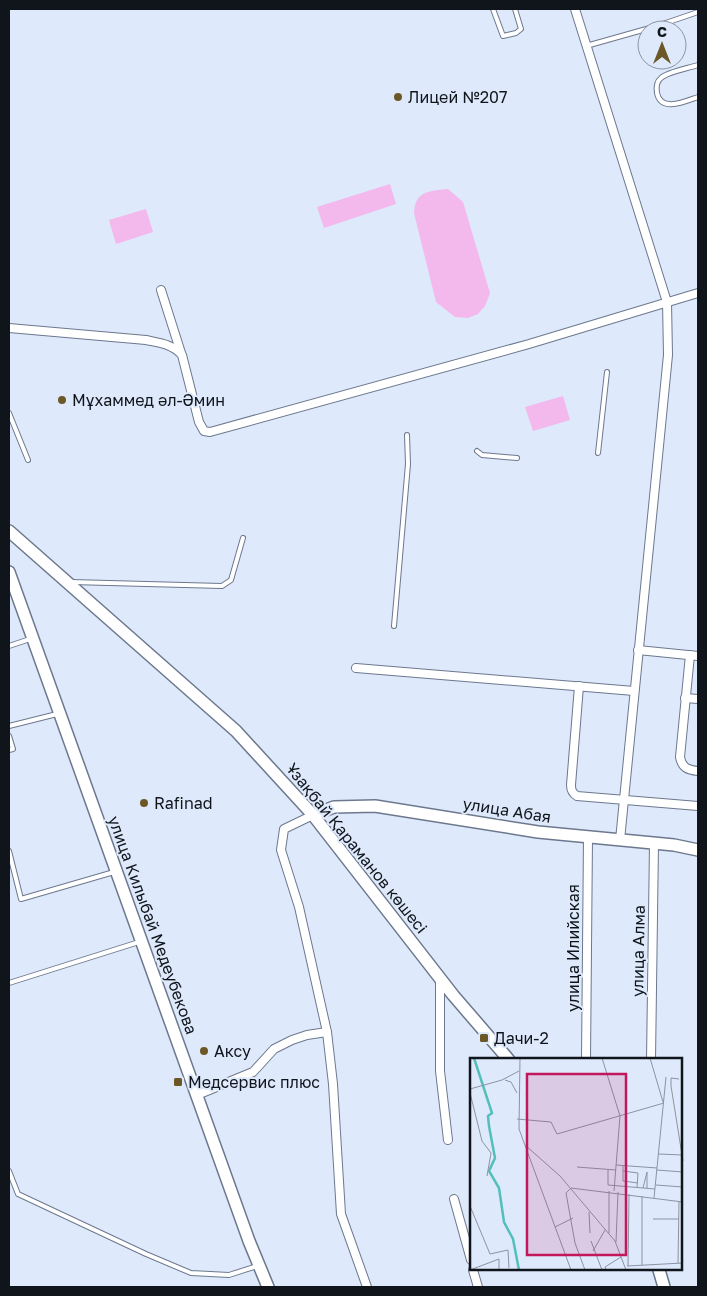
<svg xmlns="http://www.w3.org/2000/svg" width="707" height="1296" font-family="'Golos Text',sans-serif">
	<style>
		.green { fill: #f3b8ec }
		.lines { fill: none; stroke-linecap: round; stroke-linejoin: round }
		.lane-casing { stroke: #6c788d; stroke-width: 6 }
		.street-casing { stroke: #6c788d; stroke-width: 10 }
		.secondary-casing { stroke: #6c788d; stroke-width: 14 }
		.lane { stroke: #fff; stroke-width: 4 }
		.street { stroke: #fff; stroke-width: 8 }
		.secondary { stroke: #fff; stroke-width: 11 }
		.poi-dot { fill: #6c5827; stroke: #dee9fb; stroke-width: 2 }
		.labels { text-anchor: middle; stroke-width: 4; stroke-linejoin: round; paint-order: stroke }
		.poi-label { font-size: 16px; fill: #10151c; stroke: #dee9fb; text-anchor: start }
		.street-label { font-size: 16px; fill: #10151c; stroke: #dee9fb }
		.inset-river { fill: none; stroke: #54bfba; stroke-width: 2.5 }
		.inset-road { fill: none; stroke: #8c94a2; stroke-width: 1 }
		.view { fill: #c2185b; fill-opacity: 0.15; stroke: #c2185b; stroke-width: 2.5 }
		.inset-edge { fill: none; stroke: #10151c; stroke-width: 2.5 }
	</style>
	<rect width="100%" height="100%" fill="#dee9fb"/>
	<g class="green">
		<polygon points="390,184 396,204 324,228 317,207"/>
		<path d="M448,189l15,13 27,91 -5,13 -7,8 -10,4 -13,-1 -19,-15 -22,-89c1,-22 15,-22 34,-24z"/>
		<polygon points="146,209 153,232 116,244 109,220"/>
		<polygon points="563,396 570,420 533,431 525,407"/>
	</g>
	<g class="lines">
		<g class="lane-casing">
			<g id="lane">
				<polyline points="493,9 503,36 516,33 521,29 515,9"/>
				<polyline points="586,46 657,26 698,12"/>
				<path d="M698,65c-9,3 -31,7 -37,13 -5,4 -5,9 -4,15 4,20 29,8 41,4"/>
				<polyline points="9,413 28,460"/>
				<polyline points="477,451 482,455 517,458"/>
				<polyline points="598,453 607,372"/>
				<polyline points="71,582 222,586 231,580 243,538"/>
				<polyline points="394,626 408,464 407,435"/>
				<polyline points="9,646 30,639"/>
				<polyline points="9,726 57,714"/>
				<polyline points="9,736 13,749 9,750"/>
				<polyline points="9,851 21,899 114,872"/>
				<polyline points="9,983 139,942"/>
				<polyline points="9,1171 18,1194 146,1254 191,1273 229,1275 257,1266"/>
			</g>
		</g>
		<g class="street-casing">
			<g id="street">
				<polyline points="575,9 667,302 668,355 620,840"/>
				<polyline points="161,290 181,353"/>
				<path d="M9,328l137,12c14,3 26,4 36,15l17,67 5,9 6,1 319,-88 169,-51"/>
				<polyline points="638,650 698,656"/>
				<path d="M690,655l-10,102c2,11 8,13 18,14"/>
				<polyline points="356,668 634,691"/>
				<path d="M579,686l-8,99c0,5 1,8 6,11l121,10"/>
				<polyline points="685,698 698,699"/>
				<polyline points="313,815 284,829 281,850 299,907 327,1032 333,1084 341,1214 367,1287"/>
				<polyline points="440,979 440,1071 448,1140"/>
				<polyline points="586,1060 588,837"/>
				<polyline points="651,1060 654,844"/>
				<polyline points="197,1095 253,1072 274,1049 292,1040 307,1035 327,1032"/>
				<polyline points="454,1199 471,1260"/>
				<polyline points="473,1270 478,1287"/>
			</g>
		</g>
		<g class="secondary-casing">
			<g id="secondary">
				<polyline points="9,531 236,731 313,815 453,995 509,1060"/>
				<polyline points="9,572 249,1241 268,1287"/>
				<polyline points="313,815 334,807 375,806 538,832 674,845 698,850"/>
				<polyline points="659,1270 664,1287"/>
			</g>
		</g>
		<use href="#lane" class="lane"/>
		<use href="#street" class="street"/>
		<use href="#secondary" class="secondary"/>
	</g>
	<g class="poi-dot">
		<circle cx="398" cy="97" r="5"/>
		<circle cx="62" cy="400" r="5"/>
		<circle cx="144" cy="803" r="5"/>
		<rect x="479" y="1033" width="10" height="10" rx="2.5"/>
		<circle cx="204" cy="1051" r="5"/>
		<rect x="173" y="1077" width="10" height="10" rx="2.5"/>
	</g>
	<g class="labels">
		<g class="poi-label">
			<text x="408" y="103">Лицей №207</text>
			<text x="72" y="406">Мұхаммед әл-Әмин</text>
			<text x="154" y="809">Rafinad</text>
			<text x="494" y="1044">Дачи-2</text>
			<text x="214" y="1057">Аксу</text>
			<text x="188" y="1088">Медсервис плюс</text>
		</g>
		<g class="street-label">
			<text transform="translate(507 810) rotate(9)" y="6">улица Абая</text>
			<text transform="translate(357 848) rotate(51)" y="6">Ұзақбай Қараманов көшесі</text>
			<text transform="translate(153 925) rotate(70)" y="6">улица Килыбай Медеубекова</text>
			<text transform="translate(573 948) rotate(-90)" y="6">улица Илийская</text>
			<text transform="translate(638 951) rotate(-89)" y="6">улица Алма</text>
		</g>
	</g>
	<g transform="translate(470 1058)">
		<rect width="212" height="212" fill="#dee9fb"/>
		<path class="inset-river" d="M4,0l18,55 -4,3 1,10 6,32 -6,13 10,17 5,34 9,17 6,31"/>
		<path class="inset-road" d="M50,0l-1,71 52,141M132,0l18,58 -6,75M180,0l13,44M209,21l-8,-1v8l12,75M35,22l6,2 6,11M0,31l32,-9 17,-9M0,35l12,48 9,12 -4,23M47,61l34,3 6,12 107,-31M55,87l35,31 55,65 11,29M189,96l23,1M146,107l41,3M153,107v16l15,2M107,109l39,3M138,112v15l47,4M187,112l26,2M153,113l15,2 -1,15M186,127l27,2M101,130l112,14M101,130l-5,5 9,50 10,27M173,130l4,-16v16M172,138v69M184,140l12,-121M0,148l20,48 18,-4 1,18M119,154l1,21M183,161h26M85,169l18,-9M139,175v-42M121,183l11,29M146,184l2,-50M123,193l12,-21M208,205l1,-61M157,208l56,-3M158,208l1,-72M0,212l29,-11v11M136,212l-1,-3 16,-10"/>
		<path class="view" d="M57,16h99v181h-99z"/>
		<rect width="212" height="212" class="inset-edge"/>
	</g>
	<rect width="707" height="1296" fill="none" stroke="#10151c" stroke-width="20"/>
	<g transform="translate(662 45)"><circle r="24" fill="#dee9fb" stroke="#8c94a2"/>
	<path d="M0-4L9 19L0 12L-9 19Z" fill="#6c5827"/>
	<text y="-8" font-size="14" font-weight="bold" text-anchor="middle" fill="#10151c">С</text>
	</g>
</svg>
